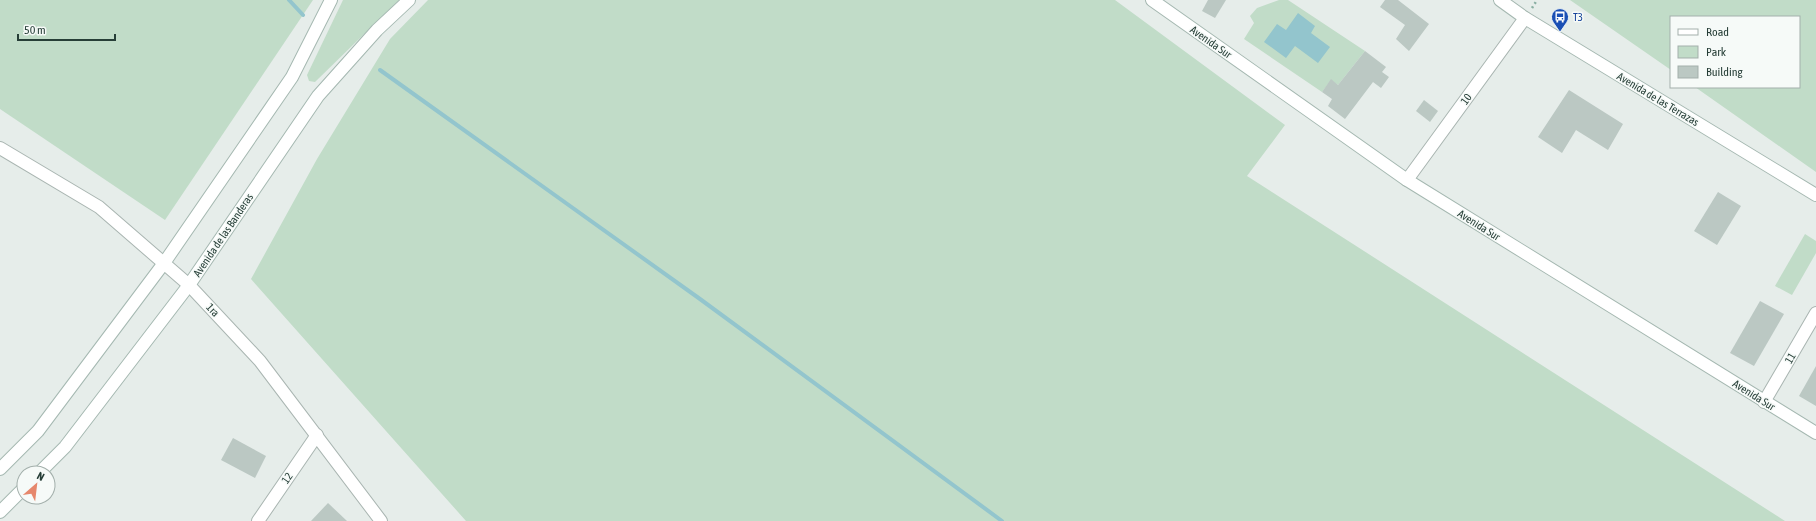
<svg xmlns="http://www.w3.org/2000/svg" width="1816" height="521" font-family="'Asap Condensed',sans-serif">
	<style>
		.green { fill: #c1dcc8 }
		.water { fill: #93c5cd }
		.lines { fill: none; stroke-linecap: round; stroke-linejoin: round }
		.stream { stroke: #93c5cd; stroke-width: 4 }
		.building { fill: #bbc8c3 }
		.street-casing { stroke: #a9b5b1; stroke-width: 14 }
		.secondary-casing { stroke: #a5b8b1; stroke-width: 14 }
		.path { stroke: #89aea2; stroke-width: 2.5; stroke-dasharray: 2 3; stroke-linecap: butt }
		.street { stroke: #fff; stroke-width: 12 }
		.secondary { stroke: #fff; stroke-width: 12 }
		.labels { text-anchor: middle; stroke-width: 3; stroke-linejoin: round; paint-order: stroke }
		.transit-label { font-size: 11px; fill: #164399; stroke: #f6faf8; text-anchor: start }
		.street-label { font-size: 11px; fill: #263e37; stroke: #f6faf8 }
	</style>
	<rect width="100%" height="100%" fill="#e6edea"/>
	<g class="green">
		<polygon points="0,0 313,0 165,220 0,109"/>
		<polygon points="343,0 399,0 315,82 309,81 307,75"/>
		<polygon points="428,0 1115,0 1285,125 1247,176 1785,521 466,521 251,279 317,159 390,39"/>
		<polygon points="1279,0 1288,0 1365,51 1338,85 1331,80 1322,92 1244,39 1254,23 1250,16 1257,8"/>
		<polygon points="1570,0 1816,0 1816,172 1695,87 1799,87 1799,17 1671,17 1671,70"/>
		<polygon points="1805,234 1816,241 1816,253 1792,295 1775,286"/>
	</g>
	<polygon class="water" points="1298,13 1315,26 1311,33 1330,47 1318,63 1295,46 1286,58 1264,42 1277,24 1286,30"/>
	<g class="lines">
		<g class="stream">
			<polyline points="289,0 303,15"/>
			<polyline points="380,70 700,299 1002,521"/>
		</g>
	</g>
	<g class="building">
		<polygon points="1208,0 1226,0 1215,18 1202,11"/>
		<polygon points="1385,0 1398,0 1429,24 1409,51 1396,39 1405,25 1380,7"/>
		<polygon points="1365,51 1386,67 1382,72 1389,77 1381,88 1373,82 1345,119 1328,106 1332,99 1322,92 1331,79 1338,85"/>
		<polygon points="1569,90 1623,124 1608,150 1576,130 1562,153 1538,137"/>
		<polygon points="1424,100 1438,111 1430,122 1416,111"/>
		<polygon points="1718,192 1741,206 1717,245 1694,231"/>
		<polygon points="1760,301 1784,314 1754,366 1730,353"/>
		<polygon points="1816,366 1816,406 1799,396"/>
		<polygon points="233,438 266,456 255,478 221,460"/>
		<polygon points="328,503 347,521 311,521"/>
	</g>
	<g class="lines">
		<g class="street-casing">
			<g id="street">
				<polyline points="0,148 99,207 189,285 260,361 381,521"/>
				<polyline points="1407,180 1525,18"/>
				<polyline points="1764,402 1816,313"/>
				<polyline points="258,521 317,435"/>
			</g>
		</g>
		<g class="secondary-casing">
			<g id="secondary">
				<polyline points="1152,0 1407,180 1816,433"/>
				<polyline points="1500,0 1525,18 1816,195"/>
				<polyline points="0,469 38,431 164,263 292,77 331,0"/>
				<polyline points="39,473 65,447 189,285 318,96 377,30 409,0"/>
				<polyline points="0,512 24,488"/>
			</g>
		</g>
		<polyline class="path" points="1532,8 1537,0"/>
		<use href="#street" class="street"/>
		<use href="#secondary" class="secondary"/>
	</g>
	<defs>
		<g id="bus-pin" transform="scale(0.9)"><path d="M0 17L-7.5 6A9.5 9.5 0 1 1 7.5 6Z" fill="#1a4fb4" stroke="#f6faf8"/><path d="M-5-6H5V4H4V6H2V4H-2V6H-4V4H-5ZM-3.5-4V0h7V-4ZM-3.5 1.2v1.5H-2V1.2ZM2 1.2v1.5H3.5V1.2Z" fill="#fff"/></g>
	</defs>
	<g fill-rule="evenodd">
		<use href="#bus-pin" x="1560" y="17"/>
	</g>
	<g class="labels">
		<g class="transit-label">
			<text x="1573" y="21">T3</text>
		</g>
		<g class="street-label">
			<text transform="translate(1211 42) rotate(35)" y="4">Avenida Sur</text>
			<text transform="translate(1466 99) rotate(-54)" y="4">10</text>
			<text transform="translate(1658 99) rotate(31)" y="4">Avenida de las Terrazas</text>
			<text transform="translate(1479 225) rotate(32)" y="4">Avenida Sur</text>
			<text transform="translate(223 235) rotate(-56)" y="4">Avenida de las Banderas</text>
			<text transform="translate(213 310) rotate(47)" y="4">1ra</text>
			<text transform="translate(1790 358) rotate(-60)" y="4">11</text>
			<text transform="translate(1754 395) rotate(32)" y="4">Avenida Sur</text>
			<text transform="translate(287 478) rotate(-55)" y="4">12</text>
		</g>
	</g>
	<rect x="1670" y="16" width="130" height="72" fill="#f6faf8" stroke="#a3afab"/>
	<rect x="1678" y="29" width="20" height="6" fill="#ffffff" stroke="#a3afab"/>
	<text x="1706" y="36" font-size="12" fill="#263e37">Road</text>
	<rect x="1678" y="46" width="20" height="12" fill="#c1dcc8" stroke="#a3afab"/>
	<text x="1706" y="56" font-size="12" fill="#263e37">Park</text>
	<rect x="1678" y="66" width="20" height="12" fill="#bbc8c3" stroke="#a3afab"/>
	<text x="1706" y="76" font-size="12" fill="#263e37">Building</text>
	<g transform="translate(36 485) rotate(28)"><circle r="19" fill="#f6faf8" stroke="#a3afab"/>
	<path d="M0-3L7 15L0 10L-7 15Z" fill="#e6876c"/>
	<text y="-6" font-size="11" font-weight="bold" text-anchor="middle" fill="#263e37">N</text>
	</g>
	<path d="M18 34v6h97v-6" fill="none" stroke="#263e37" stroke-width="2"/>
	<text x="24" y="34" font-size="12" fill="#263e37" stroke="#f6faf8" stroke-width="3" paint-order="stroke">50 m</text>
</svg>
